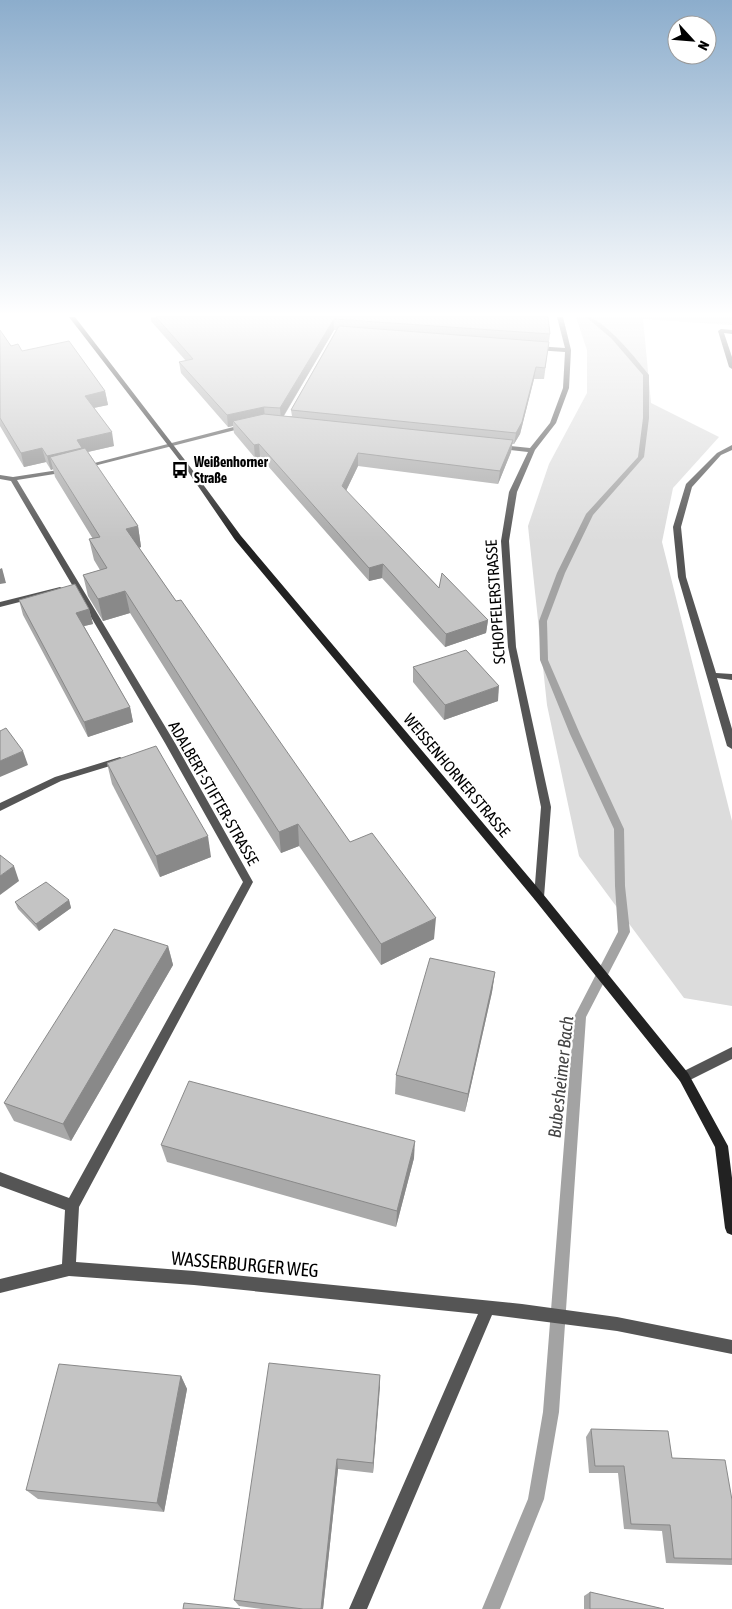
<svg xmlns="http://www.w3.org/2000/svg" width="732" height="1609" font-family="'Asap Condensed',sans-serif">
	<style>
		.green { fill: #dcdcdc }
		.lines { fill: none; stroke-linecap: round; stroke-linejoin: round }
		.stream { fill: #a3a3a3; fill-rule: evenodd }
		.minor { fill: #555; fill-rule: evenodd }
		.secondary { fill: #222; fill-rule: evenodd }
		.wall { fill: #a9a9a9; fill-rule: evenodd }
		.shaded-wall { fill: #898989 }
		.building { fill: #c4c4c4; stroke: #898989 }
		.labels { text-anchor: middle; stroke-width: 4.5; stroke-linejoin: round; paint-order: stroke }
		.far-poi-label { font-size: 14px; font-weight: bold; fill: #000; stroke: #fff; text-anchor: start }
		.street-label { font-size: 16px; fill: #000; stroke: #fff }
		.water-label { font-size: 18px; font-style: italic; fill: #444; stroke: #fff }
		.near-street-label { font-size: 19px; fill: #000; stroke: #fff }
	</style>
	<rect width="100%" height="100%" fill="#fff"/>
	<polygon class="green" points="576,317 732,317 732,325 643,319 651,403 719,437 673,488 662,542 732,821 732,1006 684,998 579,856 547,705 528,526 549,464 587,393 587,350"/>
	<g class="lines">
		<path class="stream" d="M586,317c17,0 52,44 63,58v43l-5,39 -51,58 -28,58 -18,48 1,39 32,74 44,95 1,57 5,46 -44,85 -27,395 -15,87 -44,110h-18l46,-110 15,-87 31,-395 44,-85 -3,-46 -1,-57 -44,-95 -30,-74 -1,-39 18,-48 29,-59 52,-57 5,-39v-43l-32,-37z"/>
		<g class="minor">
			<polygon points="557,317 563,317 571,350 569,388 556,423 535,450 517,492 509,541 516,647 551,807 544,897 543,900 539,901 535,900 534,897 541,807 508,647 501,541 509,492 528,452 500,449 497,447 500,445 530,448 550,423 563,388 565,352 536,350 533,348 536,346 565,348"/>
			<polygon points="721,329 732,330 732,334 724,333 732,357 732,369 729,367 718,331"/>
			<polygon points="245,424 248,426 247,427 82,469 79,467"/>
			<polygon points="732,445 732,450 721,455 692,487 681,527 686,577 716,673 732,674 732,680 717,678 732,729 732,749 727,746 678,577 673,527 686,484 717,453"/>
			<polygon points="65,469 68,471 67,472 17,480 175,743 253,882 79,1207 76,1262 194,1271 522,1304 617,1317 732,1340 732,1354 617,1331 492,1315 367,1609 349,1609 478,1314 194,1285 69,1276 0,1293 0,1279 62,1264 65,1210 0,1186 0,1172 69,1198 243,882 165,743 11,481 0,479 0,475 13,477"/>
			<polygon points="60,587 64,589 63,591 0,607 0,602"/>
			<polygon points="120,757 125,760 123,762 61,781 0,811 0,803 55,777"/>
			<polygon points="732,1047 732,1059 684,1083 680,1081 678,1077 680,1073"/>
		</g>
		<polygon class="secondary" points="69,317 75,317 191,468 241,536 543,894 688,1073 728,1146 732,1178 732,1235 727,1233 725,1228 715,1147 680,1081 535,900 235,540 187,470"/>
	</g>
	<g class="wall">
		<path d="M151,317h397l2,17 -6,45h-10l-14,55 -6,10h-2l-1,8 -13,32 -140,-18 -12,25 93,97 49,32 -2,13 -41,14 -63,-69 -13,3 -109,-124 -5,1 -21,-25 -1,-7 -5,1 -47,-54 -2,-11 7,-1 -35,-40zM334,330h2l-45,80 1,6h-8z"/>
		<polygon points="0,330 11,346 105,391 108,405 94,408 114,446 88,452 138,526 141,547 139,548 176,601 350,842 434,939 381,965 299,846 281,853 130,613 103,621 88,596 83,575 100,570 94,560 89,539 93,539 55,477 53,469 51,470 46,462 24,467 0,426"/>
		<polygon points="19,600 89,609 93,624 84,626 130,707 133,722 88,737 23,615"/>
		<polygon points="413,667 498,701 444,720 413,682"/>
		<polygon points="107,763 211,857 160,877 112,784"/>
		<polygon points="69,900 71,908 39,931 18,909 15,902"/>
		<polygon points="168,946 173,965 71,1141 14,1121 4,1103"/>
		<polygon points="495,972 492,992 465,1112 395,1094 396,1075"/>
		<polygon points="161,1145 414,1158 396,1227 167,1162"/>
		<polygon points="380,1375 373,1473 338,1469 323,1609 262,1609 239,1606 234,1600"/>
		<polygon points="181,1376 187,1389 164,1512 38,1499 26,1490"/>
		<polygon points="591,1429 672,1458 732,1500 732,1565 666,1563 662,1531 624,1529 618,1473 589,1473 586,1437"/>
		<polygon points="590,1592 664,1609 584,1609 584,1596"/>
	</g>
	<g class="shaded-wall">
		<polygon points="334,319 334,330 281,420 280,408"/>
		<polygon points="536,367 534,379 520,434 514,444 516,433"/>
		<polygon points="105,391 108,405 88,409 85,396"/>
		<polygon points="264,407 265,418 233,421 233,426 228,427 227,415"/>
		<polygon points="112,432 114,446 83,453 50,457 53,469 51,470 47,456 77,440"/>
		<polygon points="513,440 511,452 498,484 500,471"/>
		<polygon points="259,444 260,457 255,458 254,445"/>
		<polygon points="42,448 46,462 24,467 21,453"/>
		<polygon points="358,453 358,466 342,499 342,486"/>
		<polygon points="138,526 141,547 131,550 126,529"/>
		<polygon points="383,564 382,578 369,581 369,568"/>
		<polygon points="2,568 6,583 0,584 0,569"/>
		<polygon points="125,591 130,613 103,621 98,599"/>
		<polygon points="89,609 93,624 80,627 76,613"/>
		<polygon points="488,620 486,633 445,647 446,634"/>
		<polygon points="499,686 498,701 444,720 445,705"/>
		<polygon points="130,707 133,722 88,737 84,722"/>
		<polygon points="23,751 28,765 0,777 0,761"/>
		<polygon points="298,824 299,846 281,853 279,832"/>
		<polygon points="208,836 211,857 160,877 156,856"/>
		<polygon points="14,866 19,881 0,895 0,876"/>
		<polygon points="69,900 71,908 39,931 36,924"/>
		<polygon points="436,918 434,939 381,965 381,944"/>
		<polygon points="168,946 173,965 71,1141 63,1124"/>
		<polygon points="495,972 492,992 465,1112 468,1094"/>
		<polygon points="415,1141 414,1158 396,1227 397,1211"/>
		<polygon points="380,1375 380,1387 373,1473 373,1463"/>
		<polygon points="181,1376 187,1389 164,1512 157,1503"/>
		<polygon points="337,1459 338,1469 323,1609 321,1609"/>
	</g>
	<g class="building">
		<polygon points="156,317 548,317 550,334 334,319 280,408 264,407 227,415 179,362 193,359"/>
		<polygon points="339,326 549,342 545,368 536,367 522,422 516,433 291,410"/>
		<polygon points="0,330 11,346 18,344 22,351 69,341 105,391 85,396 112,432 77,440 82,448 47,456 42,448 21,453 0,418"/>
		<polygon points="264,414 513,440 500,471 358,453 342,486 439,588 442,573 488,620 446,634 383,564 369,568 259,444 254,445 233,421"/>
		<polygon points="85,448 138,526 126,529 176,601 181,600 350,842 372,833 436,918 381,944 298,824 279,832 125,591 98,599 83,575 107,568 89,539 100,537 50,457"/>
		<polygon points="75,584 89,609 76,613 130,707 84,722 19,600"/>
		<polygon points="466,650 499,686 445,705 413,667"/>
		<polygon points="6,728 23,751 0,761 0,731"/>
		<polygon points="156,746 208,836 156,856 107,763"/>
		<polygon points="0,855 14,866 0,876"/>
		<polygon points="46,882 69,900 36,924 15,902"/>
		<polygon points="114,929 168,946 63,1124 4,1103"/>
		<polygon points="430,958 495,972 468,1094 396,1075"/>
		<polygon points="189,1081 415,1141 397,1211 161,1145"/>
		<polygon points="269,1363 380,1375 373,1463 337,1459 321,1609 303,1609 234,1600"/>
		<polygon points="59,1364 181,1376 157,1503 26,1490"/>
		<polygon points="591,1429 668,1431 672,1458 725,1460 732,1500 732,1559 674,1558 670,1525 631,1524 624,1466 595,1466"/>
		<polygon points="590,1592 664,1609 590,1609"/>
		<polygon points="184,1603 240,1609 183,1609"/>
	</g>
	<linearGradient id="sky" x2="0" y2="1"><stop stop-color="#8cadcc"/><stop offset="0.58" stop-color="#fff"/><stop offset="1" stop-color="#fff" stop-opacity="0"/></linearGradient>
	<rect width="732" height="542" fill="url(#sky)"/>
	<defs>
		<g id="bus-bare" transform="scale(1.35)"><path d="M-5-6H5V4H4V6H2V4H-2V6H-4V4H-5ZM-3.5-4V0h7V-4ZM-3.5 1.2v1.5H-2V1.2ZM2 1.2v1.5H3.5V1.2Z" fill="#000" stroke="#fff" stroke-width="2.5" paint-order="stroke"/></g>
	</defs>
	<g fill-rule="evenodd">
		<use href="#bus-bare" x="180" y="470"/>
	</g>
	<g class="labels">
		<g class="far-poi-label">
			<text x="194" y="467">Weißenhorner<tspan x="194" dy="16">Straße</tspan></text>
		</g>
		<g class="street-label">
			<text transform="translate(495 602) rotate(-94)" y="6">SCHOPFELERSTRASSE</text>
			<text transform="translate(457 775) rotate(50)" y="6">WEISSENHORNER STRASSE</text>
			<text transform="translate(214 793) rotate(60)" y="6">ADALBERT-STIFTER-STRASSE</text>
		</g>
		<g class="water-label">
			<text transform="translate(561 1077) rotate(-84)" y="6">Bubesheimer Bach</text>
		</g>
		<g class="near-street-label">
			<text transform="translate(245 1264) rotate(5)" y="7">WASSERBURGER WEG</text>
		</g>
	</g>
	<g transform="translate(692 40) rotate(116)"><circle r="24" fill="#ffffff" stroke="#999999"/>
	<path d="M0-4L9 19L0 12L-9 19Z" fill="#000000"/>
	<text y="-8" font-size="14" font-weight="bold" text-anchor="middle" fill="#000000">N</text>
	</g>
</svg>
